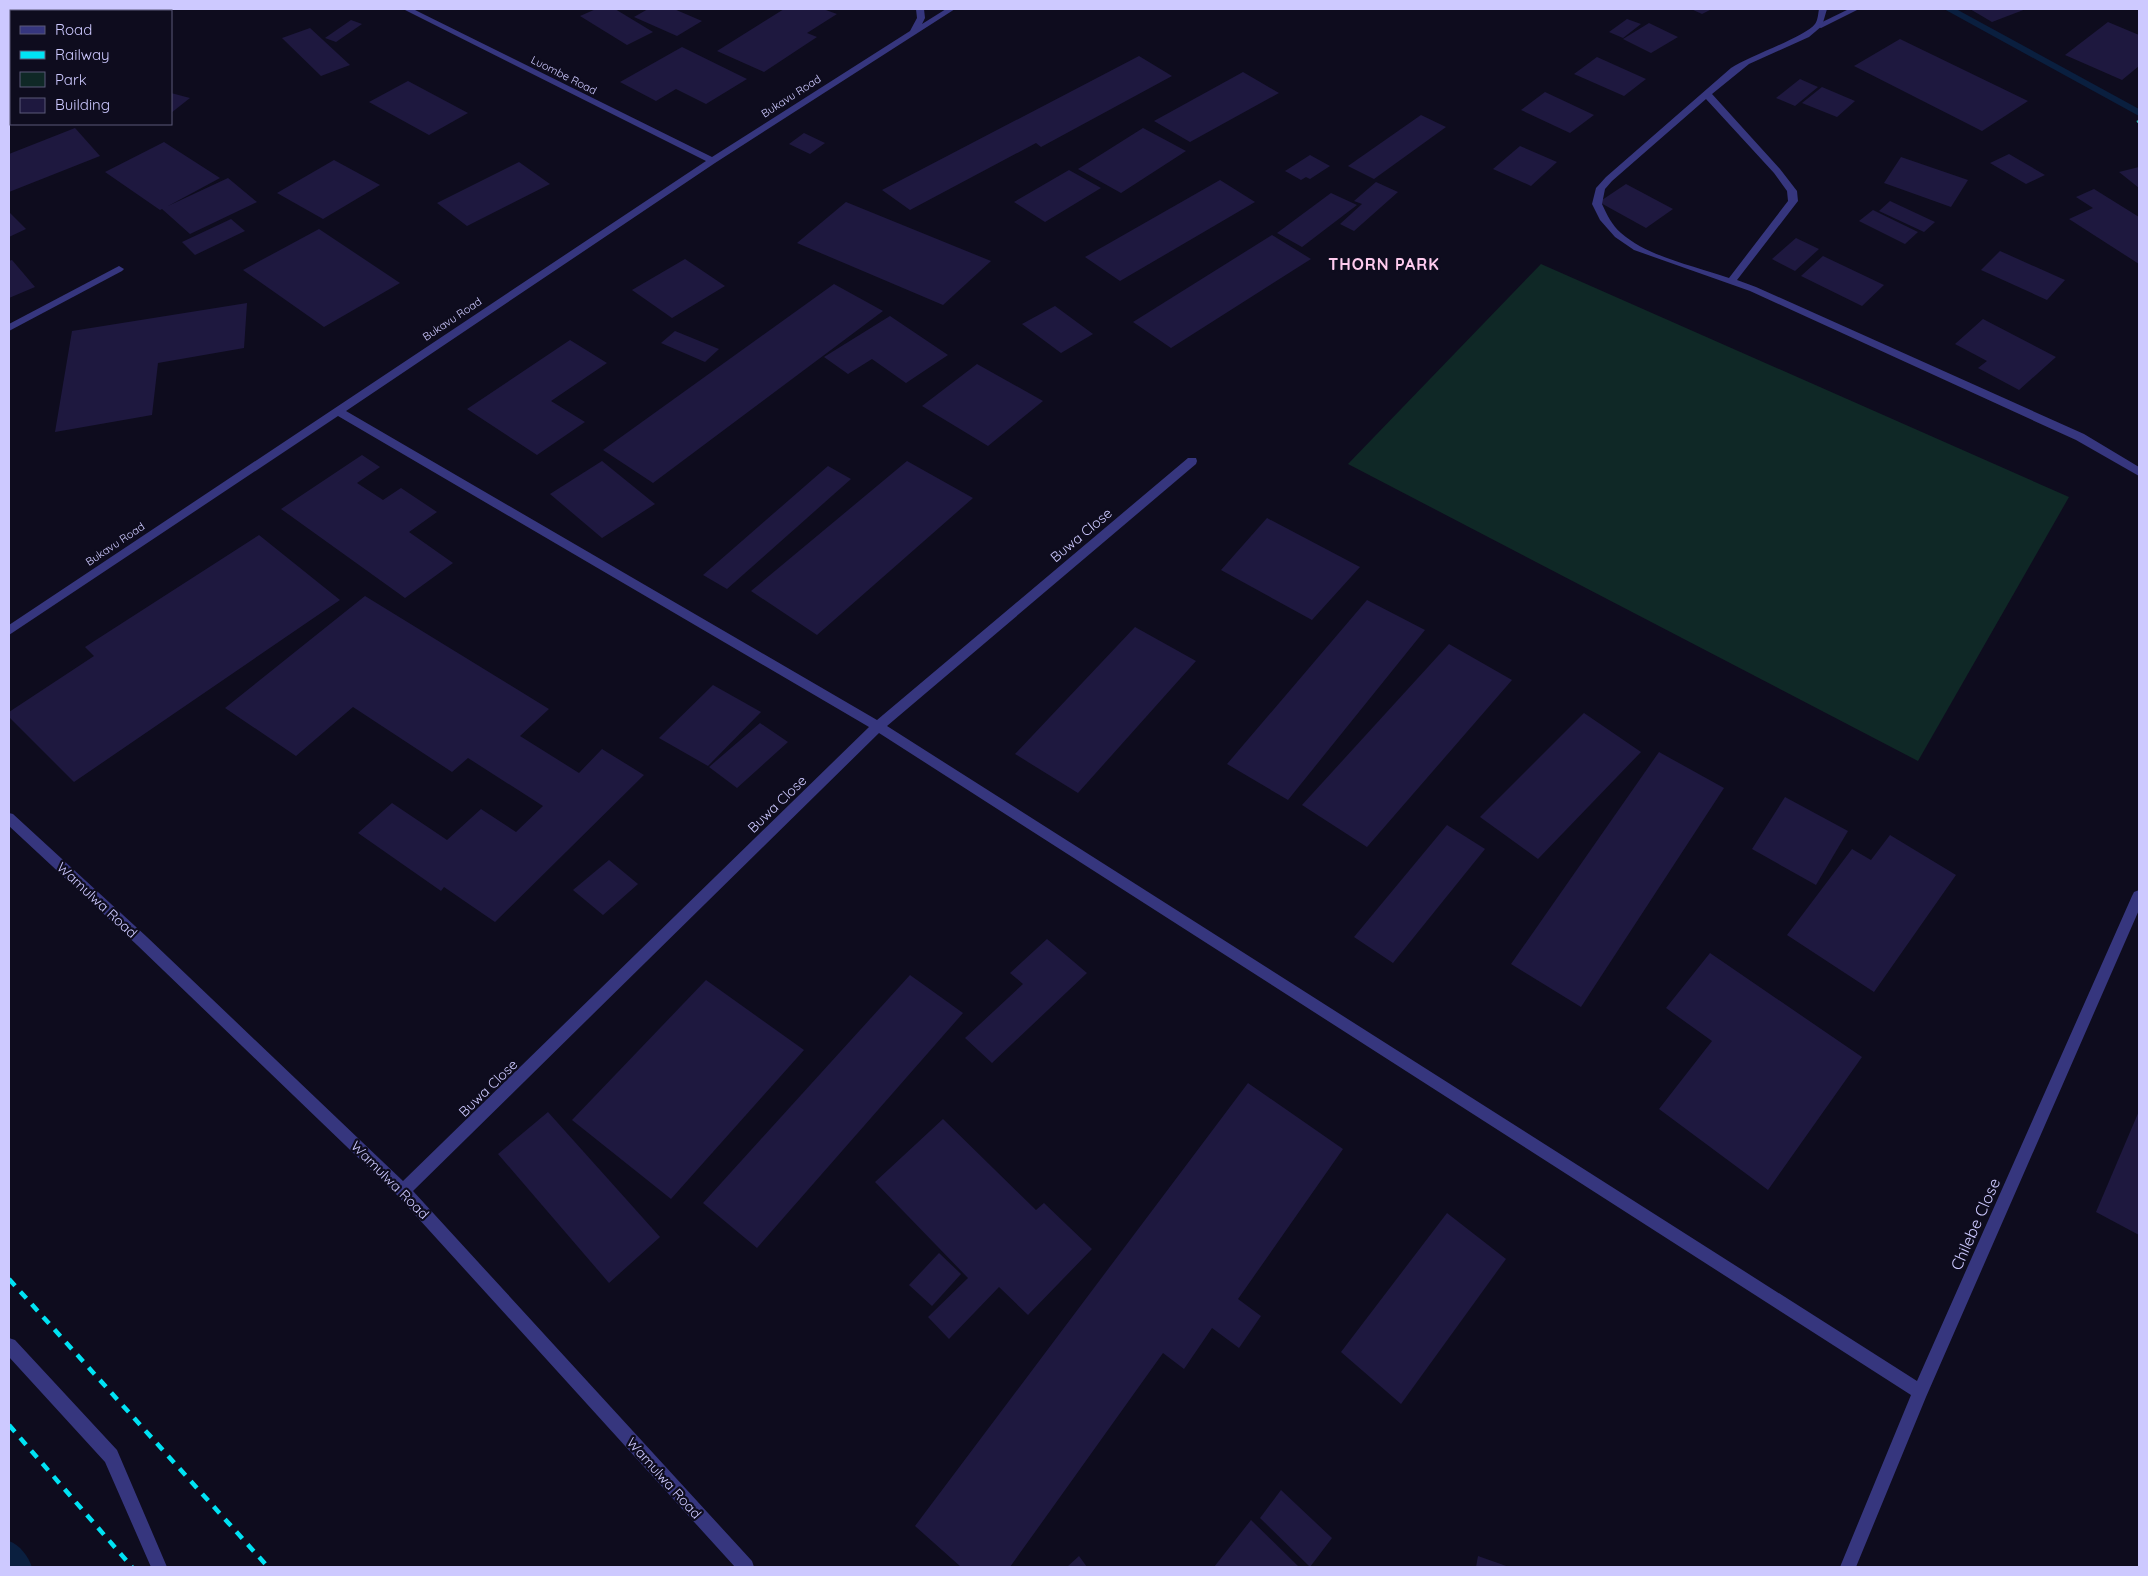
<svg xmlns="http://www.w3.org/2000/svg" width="2148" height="1576" font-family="Quicksand,sans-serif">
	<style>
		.green { fill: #0f2826 }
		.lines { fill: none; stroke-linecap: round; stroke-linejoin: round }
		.stream { fill: #0a1f3f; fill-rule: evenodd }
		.building { fill: #1e183f }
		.path { stroke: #2cb0a4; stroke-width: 2.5; stroke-dasharray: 2 2.5; stroke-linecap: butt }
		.lane { fill: #36367e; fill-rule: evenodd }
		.street { fill: #36367e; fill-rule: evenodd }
		.rail { stroke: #00e3f4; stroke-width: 4.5; stroke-dasharray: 9 8; stroke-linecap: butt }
		.labels { text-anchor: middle; stroke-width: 4.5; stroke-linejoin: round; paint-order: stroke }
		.far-street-label { font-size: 11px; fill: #cdc9ff; stroke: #0e0c1e }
		.street-label { font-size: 14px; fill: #cdc9ff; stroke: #0e0c1e }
		.far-district-label { font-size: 16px; font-weight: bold; letter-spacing: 1px; fill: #ffcbee; stroke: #0e0c1e }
		.near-street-label { font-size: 16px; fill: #cdc9ff; stroke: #0e0c1e }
	</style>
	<rect width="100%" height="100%" fill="#0e0c1e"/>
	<polygon class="green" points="1541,264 2069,497 1918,761 1348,464"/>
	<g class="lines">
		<g class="stream">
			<polygon points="1944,9 1956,9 2139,109 2139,116"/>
			<path d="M9,1541c11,4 19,15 23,26h-23z"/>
		</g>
	</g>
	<g class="building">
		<polygon points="596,9 615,9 653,32 627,45 580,16"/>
		<polygon points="648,9 674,9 702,21 677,36 634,17"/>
		<polygon points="784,9 823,9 837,14 807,33 817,37 764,72 717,51"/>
		<polygon points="1691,9 1712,9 1702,14"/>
		<polygon points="1970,9 2026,9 1992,22"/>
		<polygon points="1627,19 1641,24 1623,38 1609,32"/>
		<polygon points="351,20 362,24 336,42 325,38"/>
		<polygon points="2108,22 2139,35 2139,66 2122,80 2065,55"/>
		<polygon points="1649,23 1678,37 1651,53 1623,39"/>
		<polygon points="310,28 350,65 321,76 282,38"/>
		<polygon points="1900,39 2028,101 1982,131 1854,66"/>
		<polygon points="682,47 747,79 706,104 676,89 656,101 620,82"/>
		<polygon points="1139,56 1172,76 1041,147 1036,143 910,210 882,190"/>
		<polygon points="1597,57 1646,79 1624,96 1574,74"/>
		<polygon points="1243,72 1279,93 1190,142 1154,121"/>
		<polygon points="1800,79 1818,87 1795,106 1776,98"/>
		<polygon points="408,81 468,113 429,135 369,102"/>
		<polygon points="1822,87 1855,101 1837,117 1802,103"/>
		<polygon points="1545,92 1594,115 1570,133 1521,110"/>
		<polygon points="171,93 190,98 171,113"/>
		<polygon points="1421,115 1446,127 1374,179 1348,166"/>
		<polygon points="75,128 100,156 9,192 9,154"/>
		<polygon points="1143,128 1186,151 1121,193 1078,169"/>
		<polygon points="804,133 825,143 810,154 789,144"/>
		<polygon points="164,142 220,178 168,206 228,178 257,202 190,234 162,209 160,210 105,172"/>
		<polygon points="1520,146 1557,162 1531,186 1493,169"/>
		<polygon points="2009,154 2045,175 2026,184 1990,163"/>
		<polygon points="1310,155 1330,166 1310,179 1306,177 1301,180 1285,171"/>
		<polygon points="1901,157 1968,180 1951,207 1884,183"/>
		<polygon points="334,160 380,185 323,219 277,193"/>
		<polygon points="519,162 550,184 467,226 437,203"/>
		<polygon points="2139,167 2139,188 2119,172"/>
		<polygon points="1069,170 1101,188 1045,222 1014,202"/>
		<polygon points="1220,180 1255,202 1120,281 1085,257"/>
		<polygon points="1376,182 1398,192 1354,231 1340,224 1362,204 1354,201"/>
		<polygon points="1626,184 1673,209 1646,228 1599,202"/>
		<polygon points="2094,189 2139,217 2139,264 2069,219 2093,208 2076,197"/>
		<polygon points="1331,193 1357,205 1302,247 1277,233"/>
		<polygon points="1890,201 1935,222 1924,232 1879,211"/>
		<polygon points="846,202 991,261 943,305 797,243"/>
		<polygon points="1873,210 1918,232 1905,244 1859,221"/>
		<polygon points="9,212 26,229 9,237"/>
		<polygon points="231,219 245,231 195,255 182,242"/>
		<polygon points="319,229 400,283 324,327 243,270"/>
		<polygon points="1272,235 1311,259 1171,348 1133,322"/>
		<polygon points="1796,238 1819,249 1795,271 1772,259"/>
		<polygon points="2000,251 2065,280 2047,300 1981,270"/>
		<polygon points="1823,256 1884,285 1862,306 1801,276"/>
		<polygon points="685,259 725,286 672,318 632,290"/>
		<polygon points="12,260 35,287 9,298 9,261"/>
		<polygon points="834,284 883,311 653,483 603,450"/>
		<polygon points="247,303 244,348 158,363 152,415 55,432 72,331"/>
		<polygon points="1055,306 1093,334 1061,353 1022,324"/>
		<polygon points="890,316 948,355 906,383 872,359 848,374 824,357"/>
		<polygon points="1983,319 2056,357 2019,390 1978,368 1987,361 1955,344"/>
		<polygon points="675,331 719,349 705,362 661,343"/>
		<polygon points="570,340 607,363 551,401 585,422 537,455 467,409"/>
		<polygon points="977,364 1043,401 988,446 922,406"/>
		<polygon points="362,455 380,467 357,483 383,500 401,488 437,512 409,532 453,563 405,598 281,509"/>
		<polygon points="602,461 655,504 602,538 550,494"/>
		<polygon points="907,461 973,498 817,635 751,591"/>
		<polygon points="828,466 851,479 727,589 703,575"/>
		<polygon points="1267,518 1360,567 1312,620 1221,570"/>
		<polygon points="259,535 340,600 74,782 9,717 9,712 94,656 85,647"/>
		<polygon points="365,596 549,709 520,736 579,773 602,749 644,775 495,922 444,887 441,891 358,833 392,803 447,840 481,809 516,832 543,806 468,758 452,772 353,707 296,756 225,708"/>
		<polygon points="1367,600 1425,630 1288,800 1227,764"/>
		<polygon points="1135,627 1196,661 1078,793 1015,754"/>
		<polygon points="1449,644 1512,680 1367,847 1302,805"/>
		<polygon points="713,685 761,712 708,766 659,738"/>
		<polygon points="1584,713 1641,752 1538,859 1480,817"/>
		<polygon points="760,723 788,742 737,788 709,767"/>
		<polygon points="1659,752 1724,788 1581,1007 1511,964"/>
		<polygon points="1785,797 1848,831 1816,885 1752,849"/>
		<polygon points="1447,825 1485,849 1393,963 1354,937"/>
		<polygon points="1890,835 1956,875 1874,992 1787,935 1852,849 1871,860"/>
		<polygon points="609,860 638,884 603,915 573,890"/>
		<polygon points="1047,939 1087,973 992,1063 965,1038 1023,984 1010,973"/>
		<polygon points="1710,953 1862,1057 1768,1190 1659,1109 1712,1041 1666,1008"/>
		<polygon points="910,975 963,1013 757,1248 703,1203"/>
		<polygon points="706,980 804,1050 671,1199 572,1120"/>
		<polygon points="1248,1083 1343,1149 1238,1299 1261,1316 1239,1348 1212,1328 1184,1369 1163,1353 1010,1567 961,1567 915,1526"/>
		<polygon points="2139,1111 2139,1235 2096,1212"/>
		<polygon points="548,1112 660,1237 609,1283 498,1154"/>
		<polygon points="943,1119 1036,1210 1044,1203 1092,1249 1028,1315 999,1287 949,1339 928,1317 968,1278 875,1182"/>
		<polygon points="1447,1213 1506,1259 1401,1404 1341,1352"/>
		<polygon points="939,1253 961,1274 932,1306 909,1285"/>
		<polygon points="1281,1490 1332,1538 1310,1567 1260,1518"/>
		<polygon points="1251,1520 1299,1567 1214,1567"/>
		<polygon points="1079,1556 1087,1567 1067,1567"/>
		<polygon points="1478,1556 1509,1567 1476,1567"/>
	</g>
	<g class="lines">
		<polyline class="path" points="2137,122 2139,121"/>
		<g class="lane">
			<polygon points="1849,9 1859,9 1821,28 1814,26"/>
			<polygon points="119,266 124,269 122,271 9,331 9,324"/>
		</g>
		<g class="street">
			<polygon points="403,9 413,9 712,157 910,31 917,18 916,9 924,9 925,18 922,24 946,9 955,9 715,163 346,411 877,720 1188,458 1196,458 1197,461 1196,464 887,726 1917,1381 2132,896 2134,892 2139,890 2139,910 1926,1397 1856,1567 1840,1567 1911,1395 879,733 413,1191 752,1561 754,1567 735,1567 398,1196 137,945 9,826 9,813 13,814 147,937 403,1181 869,727 338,416 9,635 9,625 706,161"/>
			<path d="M1819,9h8l-5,17 -13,11 -60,27 -37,30 68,75 17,22 1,10 -61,79 19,7 328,147 55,33v9l-63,-36 -326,-149 -116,-41 -19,-13 -15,-17 -8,-16 4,-16 10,-11 125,-109c18,-12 74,-31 84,-44 3,-4 3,-10 4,-15zM1706,99l68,74 13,18 1,10 -59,77c-34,-12 -81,-21 -108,-45 -9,-8 -14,-18 -19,-29l3,-15 7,-8z"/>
			<polygon points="9,1338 15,1340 117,1450 167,1567 151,1567 105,1462 9,1357"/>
		</g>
		<g class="rail">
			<polyline points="9,1279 268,1567"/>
			<polyline points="9,1425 132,1567"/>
		</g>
	</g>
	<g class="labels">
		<g class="far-street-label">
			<text transform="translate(564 75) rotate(27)" y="4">Luombe Road</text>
			<text transform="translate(791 96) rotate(-33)" y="4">Bukavu Road</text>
			<text transform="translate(452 319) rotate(-34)" y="4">Bukavu Road</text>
			<text transform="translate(115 544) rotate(-34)" y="4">Bukavu Road</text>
		</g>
		<g class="street-label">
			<text transform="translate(1081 535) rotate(-40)" y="5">Buwa Close</text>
			<text transform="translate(777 804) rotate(-44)" y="5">Buwa Close</text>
			<text transform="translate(97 900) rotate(43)" y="5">Wamulwa Road</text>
			<text transform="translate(488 1088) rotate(-44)" y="5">Buwa Close</text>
			<text transform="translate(390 1180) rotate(45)" y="5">Wamulwa Road</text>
			<text transform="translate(664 1478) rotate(48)" y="5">Wamulwa Road</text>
		</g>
		<g class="far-district-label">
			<text x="1384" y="270">THORN PARK</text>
		</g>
		<g class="near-street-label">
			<text transform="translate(1975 1224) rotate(-66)" y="6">Chilebe Close</text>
		</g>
	</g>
	<rect width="2148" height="1576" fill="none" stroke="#cdc9ff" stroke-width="20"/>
	<rect x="10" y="10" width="162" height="115" fill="#0e0c1e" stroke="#5a5878"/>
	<rect x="20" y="26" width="25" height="8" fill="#36367e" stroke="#5a5878"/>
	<text x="55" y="35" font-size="15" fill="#cdc9ff">Road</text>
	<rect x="20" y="51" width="25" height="8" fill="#00e3f4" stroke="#5a5878"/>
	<text x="55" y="60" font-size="15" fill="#cdc9ff">Railway</text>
	<rect x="20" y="72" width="25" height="15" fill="#0f2826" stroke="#5a5878"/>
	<text x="55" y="85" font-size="15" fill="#cdc9ff">Park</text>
	<rect x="20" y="98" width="25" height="15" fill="#1e183f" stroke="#5a5878"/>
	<text x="55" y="110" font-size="15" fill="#cdc9ff">Building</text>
</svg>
